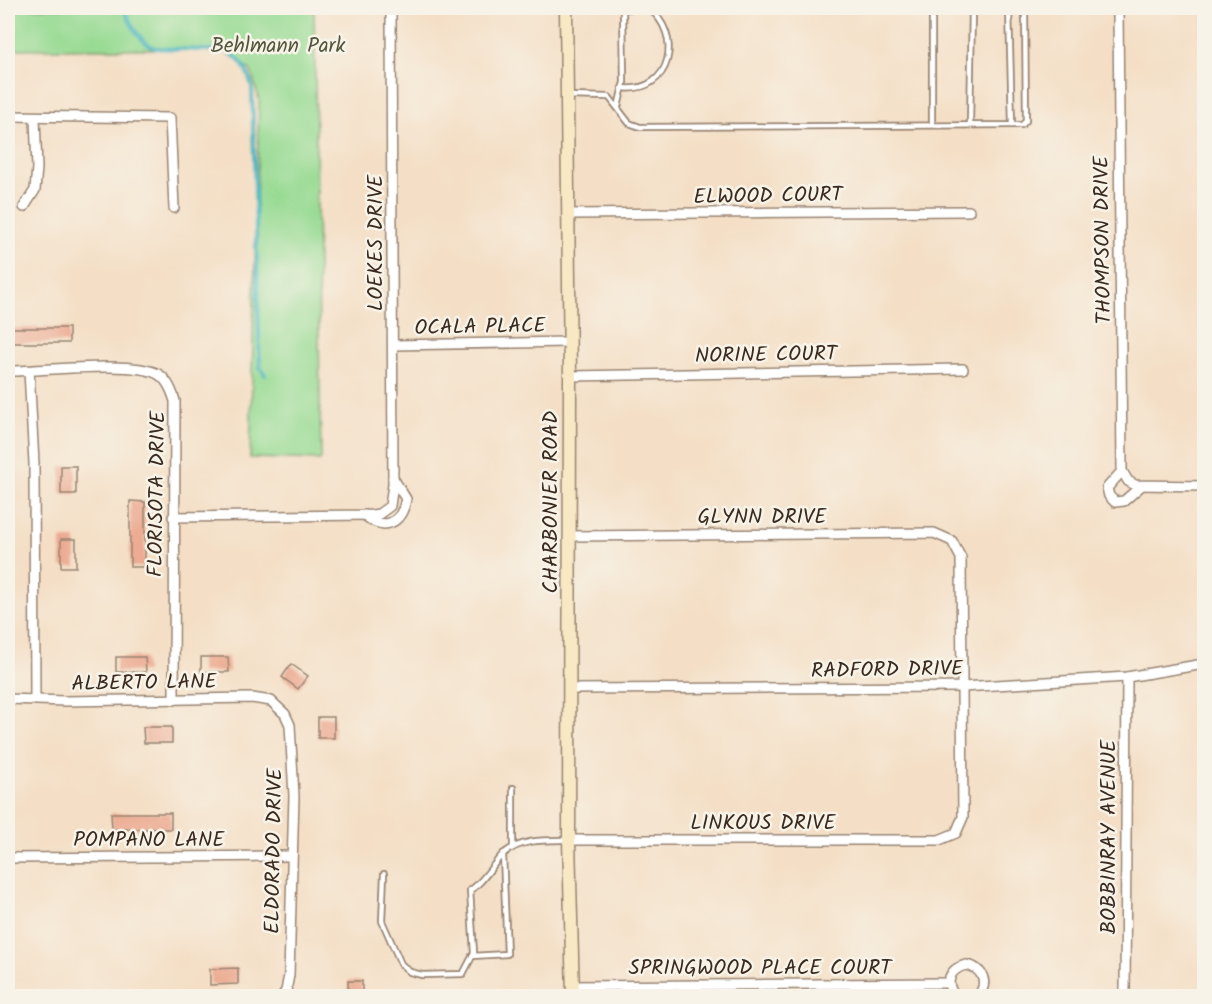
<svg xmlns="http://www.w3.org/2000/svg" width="1212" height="1004" font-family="Kalam,sans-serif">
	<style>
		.green { fill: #96da92; stroke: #688258; stroke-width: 1.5 }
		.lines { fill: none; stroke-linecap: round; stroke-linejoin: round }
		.stream { stroke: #46b5c0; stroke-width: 4 }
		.building { fill: #ecab92 }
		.service-casing { stroke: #988472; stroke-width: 8 }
		.minor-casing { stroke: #988472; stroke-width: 12 }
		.secondary-casing { stroke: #988472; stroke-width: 15 }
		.service { stroke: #fff; stroke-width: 4.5 }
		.minor { stroke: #fff; stroke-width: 9 }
		.secondary { stroke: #f8e8c3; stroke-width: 12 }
		.labels { text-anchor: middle; stroke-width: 5; stroke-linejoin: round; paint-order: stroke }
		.park-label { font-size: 21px; fill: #52563b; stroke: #f7f3e8 }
		.street-label { font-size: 21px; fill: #3b2a1e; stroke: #f7f3e8 }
	</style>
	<rect width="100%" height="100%" fill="#f7f3e8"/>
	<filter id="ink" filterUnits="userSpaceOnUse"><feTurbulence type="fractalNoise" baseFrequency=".0167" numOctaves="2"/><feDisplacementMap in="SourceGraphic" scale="12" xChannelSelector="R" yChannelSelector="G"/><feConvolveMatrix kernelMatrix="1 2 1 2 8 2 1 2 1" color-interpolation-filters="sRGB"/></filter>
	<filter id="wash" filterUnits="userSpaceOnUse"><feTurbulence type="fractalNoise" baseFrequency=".008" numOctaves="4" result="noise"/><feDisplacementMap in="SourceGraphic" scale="24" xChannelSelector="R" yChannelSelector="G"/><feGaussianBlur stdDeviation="1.35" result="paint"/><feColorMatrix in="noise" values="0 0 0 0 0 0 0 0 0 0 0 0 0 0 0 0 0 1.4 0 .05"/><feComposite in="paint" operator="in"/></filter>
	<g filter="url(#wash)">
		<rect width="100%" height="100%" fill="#f4dfc6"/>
		<polygon class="green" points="8,8 314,8 321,460 250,458 259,99 251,71 225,49 8,49"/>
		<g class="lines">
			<path class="stream" d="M123,8c8,15 15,33 32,40l71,3c15,8 22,19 26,36l8,280 5,8"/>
		</g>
		<g id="blocks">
			<g class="building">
				<rect x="8" y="328" width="61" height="15"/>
				<rect x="61" y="466" width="15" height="28"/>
				<polygon points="130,501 145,502 145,567 130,567"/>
				<rect x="61" y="539" width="15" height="28"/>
				<polygon points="116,657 145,657 146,672 116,672"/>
				<polygon points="201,657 228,657 229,672 201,672"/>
				<polygon points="291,664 308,676 298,689 282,677"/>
				<rect x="318" y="717" width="16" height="21"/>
				<polygon points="143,727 172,727 172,743 144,743"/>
				<polygon points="111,813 171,813 171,829 112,829"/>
				<polygon points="238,968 238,984 210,985 210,969"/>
				<rect x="348" y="981" width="14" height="14"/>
			</g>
		</g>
	</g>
	<g filter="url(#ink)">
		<use href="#blocks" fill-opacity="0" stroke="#988472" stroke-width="1.5"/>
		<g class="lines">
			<g class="service-casing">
				<g id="service">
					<polyline points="932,8 932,124"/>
					<polyline points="1009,8 1012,125"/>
					<polyline points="624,9 639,8"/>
					<path d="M622,88c51,6 61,-55 26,-80"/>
					<polyline points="567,96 609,97 629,123 640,127 1022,125 1026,121 1025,8"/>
					<polyline points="618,107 624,82 623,8"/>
					<polyline points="970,125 972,8"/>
					<polyline points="513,788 513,846"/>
					<path d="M384,874l-2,47 19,43 9,8 12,3 41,-1 11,-21 -4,-63c11,-5 23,-26 33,-36"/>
					<path d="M472,956l35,-2 -4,-100c19,-15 40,-14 63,-14"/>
				</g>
			</g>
			<g class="minor-casing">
				<g id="minor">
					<polyline points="1118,8 1122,471 1128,481 1135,485 1204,486"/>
					<polyline points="8,116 170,118 174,208"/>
					<polyline points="24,207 35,190 37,168 35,118"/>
					<polyline points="568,214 969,211"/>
					<polyline points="393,345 568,342"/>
					<path d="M8,371c32,0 126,-11 150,3 9,5 14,17 17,27l-1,299"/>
					<polyline points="29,371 34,463 35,699"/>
					<polyline points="570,376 963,369"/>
					<polyline points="1122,471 1107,488 1109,496 1115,502 1124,501 1141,486"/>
					<path d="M364,515c20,16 37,10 42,-16l-13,-21"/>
					<polyline points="173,517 372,515 379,514 390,506 393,484 391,8"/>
					<polyline points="569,689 962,687 1127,677 1204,664"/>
					<polyline points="8,699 65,701 252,698 271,701 285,714 290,725 294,796 289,975 286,991 282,996"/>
					<polyline points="569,840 939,840 956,833 963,817 961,558 952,541 934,533 570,536"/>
					<polyline points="8,858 292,856"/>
					<polyline points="573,986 948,983"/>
					<path d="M955,996c-11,-13 -6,-27 11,-31 17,3 23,18 12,31"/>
					<polyline points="1125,996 1127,677"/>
				</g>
			</g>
			<g class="secondary-casing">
				<polyline id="secondary" points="566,8 570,376 569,840 573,996"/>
			</g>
			<use href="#service" class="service"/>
			<use href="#minor" class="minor"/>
			<use href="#secondary" class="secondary"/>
		</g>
	</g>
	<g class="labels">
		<g class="park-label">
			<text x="278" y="52">Behlmann Park</text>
		</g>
		<g class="street-label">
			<text transform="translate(768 195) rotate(-1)" y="7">ELWOOD COURT</text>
			<text transform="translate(1102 240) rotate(-91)" y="7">THOMPSON DRIVE</text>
			<text transform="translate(375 243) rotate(-90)" y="7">LOEKES DRIVE</text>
			<text transform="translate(480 326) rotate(-1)" y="7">OCALA PLACE</text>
			<text transform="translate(766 354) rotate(-1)" y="7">NORINE COURT</text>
			<text transform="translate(156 494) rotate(-89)" y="7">FLORISOTA DRIVE</text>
			<text transform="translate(550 502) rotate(-90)" y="7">CHARBONIER ROAD</text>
			<text x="762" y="523">GLYNN DRIVE</text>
			<text transform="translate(887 669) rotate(-1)" y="7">RADFORD DRIVE</text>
			<text transform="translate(144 682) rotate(-1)" y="7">ALBERTO LANE</text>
			<text x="763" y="829">LINKOUS DRIVE</text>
			<text transform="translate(1108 837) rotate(-90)" y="7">BOBBINRAY AVENUE</text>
			<text x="149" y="846">POMPANO LANE</text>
			<text transform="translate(273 851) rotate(-89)" y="7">ELDORADO DRIVE</text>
			<text x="760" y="974">SPRINGWOOD PLACE COURT</text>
		</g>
	</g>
	<rect width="1212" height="1004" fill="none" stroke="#f7f3e8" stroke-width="30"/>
</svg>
